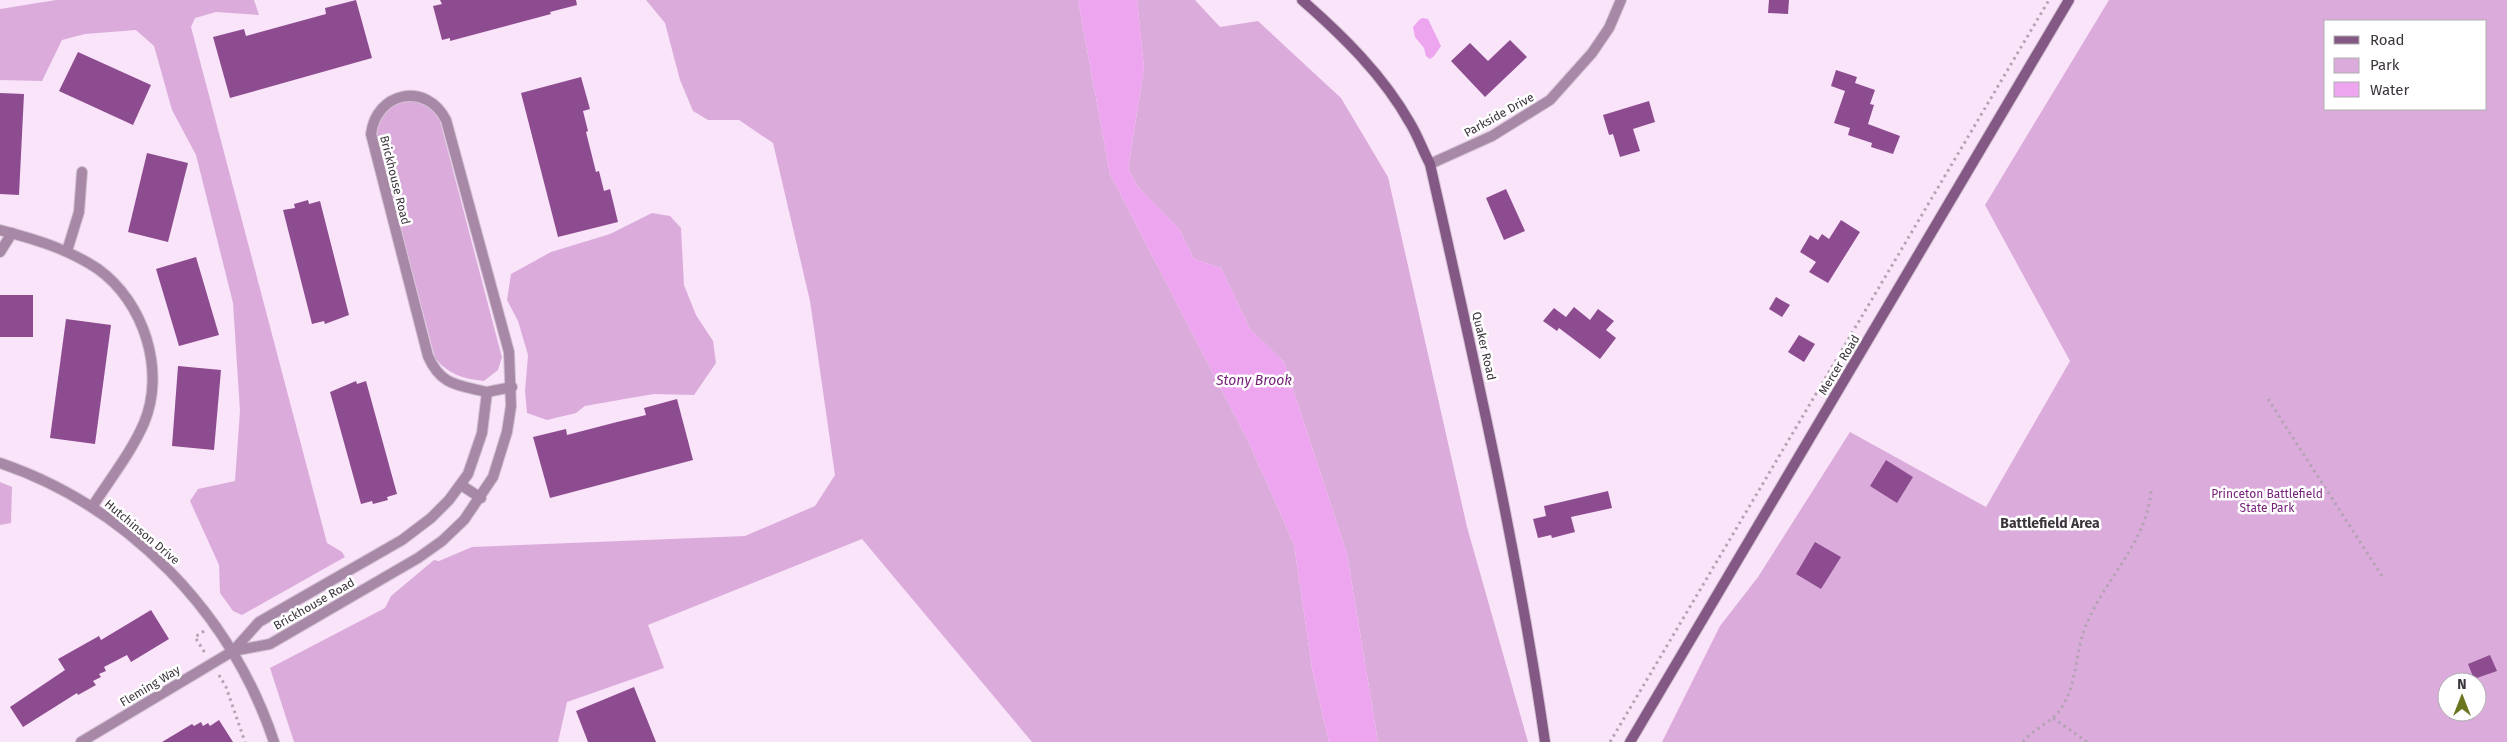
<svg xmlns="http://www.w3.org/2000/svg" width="2507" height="742" font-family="'Fira Sans',sans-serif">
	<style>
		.green { fill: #dbacdb; fill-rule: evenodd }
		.water { fill: #eea5ef }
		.building { fill: #8e4c90 }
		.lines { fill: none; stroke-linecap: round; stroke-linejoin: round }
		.lane-casing { stroke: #d3c1d3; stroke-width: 12 }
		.street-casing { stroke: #d3c1d3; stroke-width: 12 }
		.secondary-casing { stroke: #d3c1d3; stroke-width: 12 }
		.path { stroke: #b4a3b4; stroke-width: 3; stroke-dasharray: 2.5 4; stroke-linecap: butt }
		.lane { stroke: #a788a7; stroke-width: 10 }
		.street { stroke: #a788a7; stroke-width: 10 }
		.secondary { stroke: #845884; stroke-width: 10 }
		.labels { text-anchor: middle; stroke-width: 5; stroke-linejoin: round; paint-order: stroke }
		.street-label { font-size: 12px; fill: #3c343c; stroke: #fff }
		.park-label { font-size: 12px; fill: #77227a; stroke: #fff }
		.water-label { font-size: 14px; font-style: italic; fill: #741f77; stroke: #fff }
		.neighbourhood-label { font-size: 14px; font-weight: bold; fill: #3c343c; stroke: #fff }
	</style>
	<rect width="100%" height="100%" fill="#f9e4f9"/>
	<g class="green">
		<polygon points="56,0 254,0 259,15 216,12 195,18 191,27 327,543 342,552 345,557 242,615 233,611 220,593 219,565 190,501 198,489 235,481 240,411 233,303 196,155 172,110 154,46 136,30 85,34 62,40 42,81 0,80 0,9"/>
		<polygon points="646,0 1078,0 1110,174 1250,445 1294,544 1312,668 1329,742 1032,742 862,539 648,625 664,668 567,702 558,742 294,742 270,668 385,608 391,596 434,560 439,561 472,547 745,536 815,506 835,475 810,301 773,143 739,120 708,120 693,111 680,80 665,23"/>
		<polygon points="1137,0 1195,0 1220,27 1258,21 1341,98 1388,177 1467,527 1528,742 1378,742 1347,554 1284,362 1250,329 1221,268 1194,259 1179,229 1138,187 1128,169 1144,68"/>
		<path d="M2109,0h398v742h-845l58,-116 38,-49 92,-145 136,75 84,-146 -85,-156zM2326,21h160v88h-160zM2447,682h30v30h-30z"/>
		<path d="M416,101l15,7 9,13 60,229 2,7 -4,13 -14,11c-21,-2 -36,-7 -49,-23l-59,-225c3,-24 18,-31 40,-32z"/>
		<polygon points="652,213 670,216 681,228 684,285 696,315 713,341 716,363 694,395 654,394 630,398 585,406 576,413 547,420 527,413 525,391 528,355 518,321 507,300 511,274 551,252 610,234"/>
		<polygon points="0,482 12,487 11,523 0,525"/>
	</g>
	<g class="water">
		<polygon points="1078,0 1137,0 1144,68 1128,169 1138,187 1179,229 1194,259 1221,268 1250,329 1284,362 1347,554 1378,742 1329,742 1312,668 1294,544 1250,445 1110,174"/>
		<polygon points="1423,18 1428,19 1441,46 1434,56 1430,59 1426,56 1424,48 1415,37 1413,27 1420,19"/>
	</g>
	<g class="building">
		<polygon points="356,0 372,58 230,98 213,37 244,29 246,36 326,14 325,8"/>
		<polygon points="440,0 576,0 577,5 550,12 551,14 450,41 450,38 442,40 433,6 442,4"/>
		<polygon points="1769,0 1789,0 1788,14 1768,13"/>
		<polygon points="1510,40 1527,57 1485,97 1451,61 1470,43 1488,61"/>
		<polygon points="78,52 151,85 133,125 59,91"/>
		<polygon points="1836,70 1857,77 1855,83 1875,90 1870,104 1874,105 1868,124 1900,136 1893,154 1871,147 1872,143 1848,135 1850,128 1834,123 1845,91 1831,86"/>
		<polygon points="581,77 590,109 583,111 588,131 586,132 596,172 599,171 604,191 610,189 618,222 558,237 521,93"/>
		<polygon points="0,93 24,94 19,195 0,194"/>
		<polygon points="1649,101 1655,122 1633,129 1640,151 1620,157 1613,134 1609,135 1603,115"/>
		<polygon points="147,153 188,163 168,242 128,232"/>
		<polygon points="1506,189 1525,231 1504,240 1486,198"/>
		<polygon points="308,200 309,204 320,201 349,315 325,324 324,321 312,324 283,210 295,208 294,204"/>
		<polygon points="1841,220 1860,232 1828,283 1809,272 1816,262 1800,252 1810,235 1818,240 1822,234 1829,239"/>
		<polygon points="196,257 219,335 179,346 156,269"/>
		<rect x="0" y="295" width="33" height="42"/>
		<polygon points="1776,297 1790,305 1782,317 1769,309"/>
		<polygon points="1574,307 1590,320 1598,309 1614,321 1606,330 1616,338 1600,359 1559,328 1557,331 1543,321 1554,308 1566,317"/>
		<polygon points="66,319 111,325 95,444 50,438"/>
		<polygon points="1799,335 1815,344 1804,362 1788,352"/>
		<polygon points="178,366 221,370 214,450 172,446"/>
		<polygon points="356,381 357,384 366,381 397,494 387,497 388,500 373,504 372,501 361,504 330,392"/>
		<polygon points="677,399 693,460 550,498 533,437 566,429 567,435 617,422 646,415 644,408"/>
		<polygon points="1886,460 1913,477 1897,503 1870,486"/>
		<polygon points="1608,491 1612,508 1571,517 1575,532 1552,538 1551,535 1538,538 1533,519 1546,516 1544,506"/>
		<polygon points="1815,542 1841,557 1821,589 1796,574"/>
		<polygon points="151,610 169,639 131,662 127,655 104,667 106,671 99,674 101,677 93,681 96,685 78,695 77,693 23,727 10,707 65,670 58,659 99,636 101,640"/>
		<polygon points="2490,655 2497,671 2474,679 2468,664"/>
		<polygon points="634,687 656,742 588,742 576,711"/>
		<polygon points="219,720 233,742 162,742 192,724 194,726 201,722 203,726 208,723 210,726"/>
	</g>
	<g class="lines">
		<g class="lane-casing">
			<polyline id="lane" points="0,252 12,233"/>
		</g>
		<g class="street-casing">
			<g id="street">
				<polyline points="1430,164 1492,136 1550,100 1592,53 1609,28 1621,0"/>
				<path d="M0,230c35,9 68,19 98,39 46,33 68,102 46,154 -13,30 -34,56 -52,84"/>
				<polyline points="67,251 79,212 82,172"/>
				<polyline points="487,392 512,387"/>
				<path d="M0,463c129,44 231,150 274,279"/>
				<polyline points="461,485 481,498"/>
				<path d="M81,742l152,-91 26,-29 143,-82 29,-22 18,-18 19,-26 14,-41 5,-41c-29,-7 -46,-6 -59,-36l-57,-222c5,-42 55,-53 75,-14l63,232 2,54 -4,26 -14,45 -29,43 -22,21 -24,17 -148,86 -37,7"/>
			</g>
		</g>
		<g class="secondary-casing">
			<g id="secondary">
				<path d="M1302,0c41,36 81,75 108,123 8,13 13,28 20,41 43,192 87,383 115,578"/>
				<polyline points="1630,742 2069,0"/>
			</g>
		</g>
		<g class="path">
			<polyline points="2268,399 2382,576"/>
			<polyline points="204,631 195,637 205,653"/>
			<polyline points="219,675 226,687 245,742"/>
			<polyline points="2053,718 2087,742"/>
			<polyline points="1610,742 2049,0"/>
			<path d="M2023,742c11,-14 30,-20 39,-35 16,-25 13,-58 25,-84 19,-45 60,-82 64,-132"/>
		</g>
		<use href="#lane" class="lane"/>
		<use href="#street" class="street"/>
		<use href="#secondary" class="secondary"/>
	</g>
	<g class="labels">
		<g class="street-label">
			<text transform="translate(1499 115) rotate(-29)" y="4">Parkside Drive</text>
			<text transform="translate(395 180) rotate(76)" y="4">Brickhouse Road</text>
			<text transform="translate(1484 346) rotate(77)" y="4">Quaker Road</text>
			<text transform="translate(1839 365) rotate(-59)" y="4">Mercer Road</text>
			<text transform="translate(142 532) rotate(40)" y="4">Hutchinson Drive</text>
			<text transform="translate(314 604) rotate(-30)" y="4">Brickhouse Road</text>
			<text transform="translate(150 686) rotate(-31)" y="4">Fleming Way</text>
		</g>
		<g class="park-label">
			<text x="2267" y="498">Princeton Battlefield<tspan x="2267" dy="14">State Park</tspan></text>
		</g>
		<g class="water-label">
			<text x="1254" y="385">Stony Brook</text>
		</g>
		<g class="neighbourhood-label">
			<text x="2050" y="528">Battlefield Area</text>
		</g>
	</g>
	<rect x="2324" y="20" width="162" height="90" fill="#ffffff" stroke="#b1aeb1"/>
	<rect x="2334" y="36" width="25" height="8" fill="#845884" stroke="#b1aeb1"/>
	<text x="2370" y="45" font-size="15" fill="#3c343c">Road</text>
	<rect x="2334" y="58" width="25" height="15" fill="#dbacdb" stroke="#b1aeb1"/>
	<text x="2370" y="70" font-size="15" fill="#3c343c">Park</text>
	<rect x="2334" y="82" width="25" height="15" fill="#eea5ef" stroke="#b1aeb1"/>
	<text x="2370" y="95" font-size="15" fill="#3c343c">Water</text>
	<g transform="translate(2462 697)"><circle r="24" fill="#ffffff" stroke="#b1aeb1"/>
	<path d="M0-4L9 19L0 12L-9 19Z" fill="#6b7520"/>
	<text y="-8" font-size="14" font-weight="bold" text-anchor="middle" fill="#3c343c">N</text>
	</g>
</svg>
